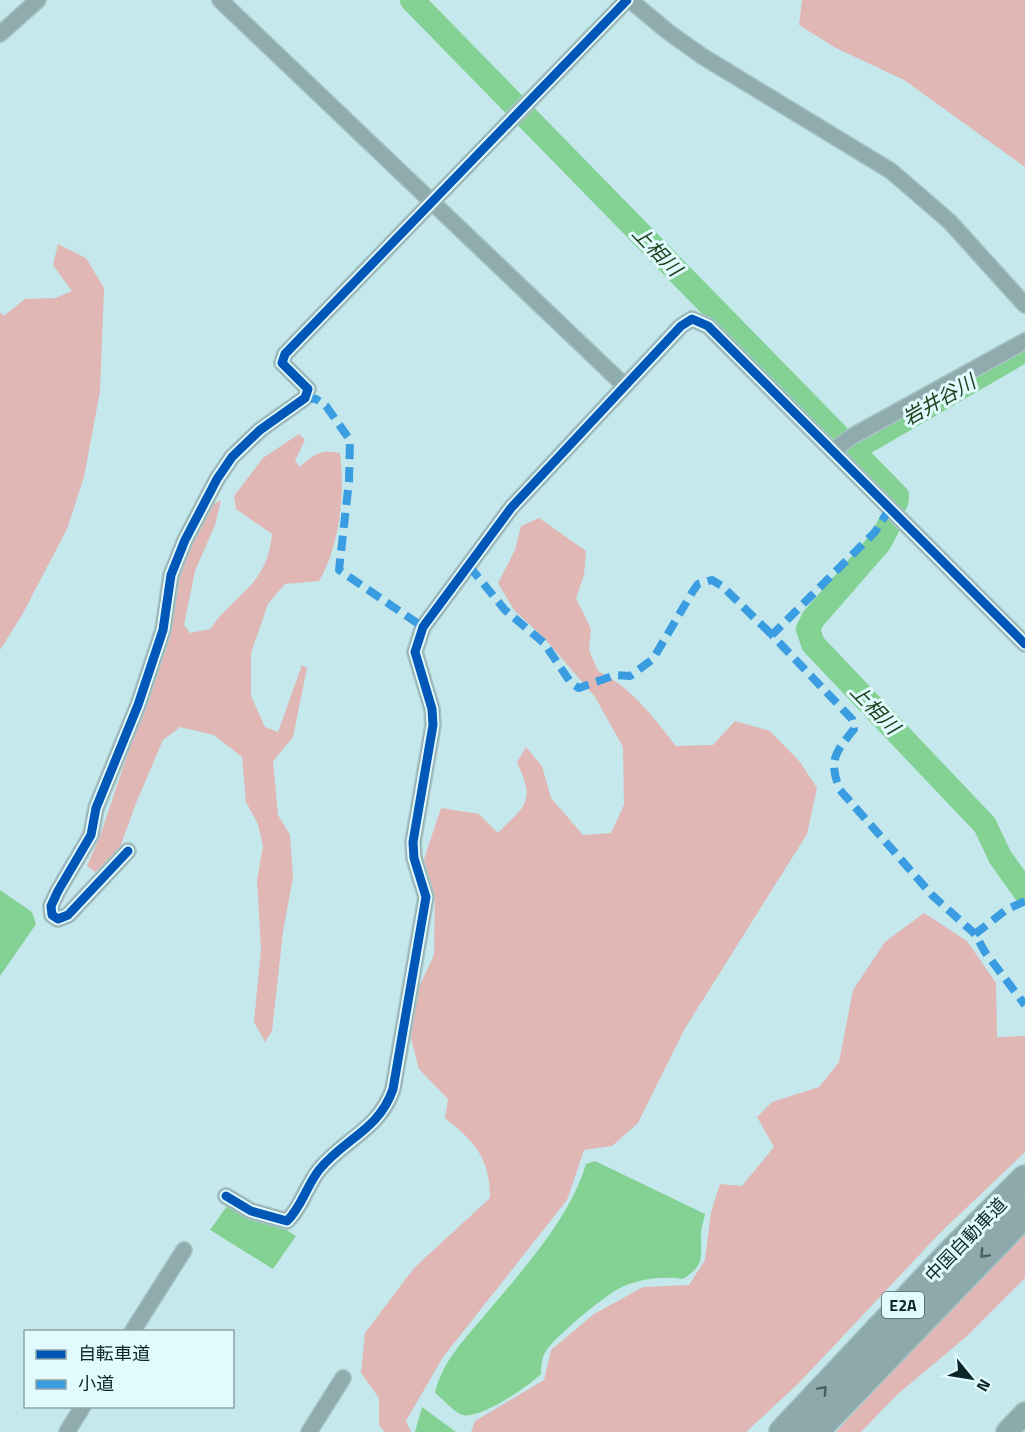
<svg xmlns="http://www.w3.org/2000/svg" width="1025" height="1432" font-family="'Titillium Web','Noto Sans JP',sans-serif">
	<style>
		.forest { fill: #e0b7b5 }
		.water { fill: #84d293 }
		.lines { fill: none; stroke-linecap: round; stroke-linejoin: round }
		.river { stroke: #84d293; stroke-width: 24 }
		.street-casing { stroke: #a6c3c5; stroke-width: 18 }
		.secondary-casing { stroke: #a6c3c5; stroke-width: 24 }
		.highway-casing { stroke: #a6c3c5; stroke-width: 30 }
		.street { stroke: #90abad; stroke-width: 15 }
		.secondary { stroke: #8ca9ac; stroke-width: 21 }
		.highway { stroke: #8da9ab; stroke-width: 27 }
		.quiet { stroke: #3a9ce1; stroke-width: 8; stroke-dasharray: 15 8; stroke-linecap: butt }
		.cycleway-casing { stroke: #e1fafd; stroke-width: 13 }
		.cycleway { stroke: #0057b8; stroke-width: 9 }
		.oneway { stroke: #456164 }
		.labels { text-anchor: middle; stroke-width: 6; stroke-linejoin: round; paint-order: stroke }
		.shield { fill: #e1fafd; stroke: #4a6669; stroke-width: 1.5 }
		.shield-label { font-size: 16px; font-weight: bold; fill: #0a2629 }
		.street-label { font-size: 18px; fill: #0a2629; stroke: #e1fafd }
		.water-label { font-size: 20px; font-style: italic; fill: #1c421e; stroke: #e1fafd }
	</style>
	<rect width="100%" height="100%" fill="#c4e8eb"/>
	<g class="forest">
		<polygon points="802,0 1025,0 1025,167 904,80 836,48 799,25"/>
		<polygon points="58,244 86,258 104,288 100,391 84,477 67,529 22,615 0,650 0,312 4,316 25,299 56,298 72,291 53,265"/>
		<path d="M299,434l6,6 -10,21 5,6c13,-13 21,-18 40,-14 5,42 0,92 -21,128l-34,3 -17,20 -17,49v43l14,31 13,5 24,-67 5,3 -14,69 -20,24 5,54 12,20 3,42 -10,55 -11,99 -7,11 -11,-20 7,-72 -4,-70 6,-34 -5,-22 -12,-22 -4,-45 -28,-22 -34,-8 -17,13 -27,63 -18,50 -23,19 -8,-6 13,-30 62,-184 19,-85 30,-61 10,-6 -6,25 -20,46 -11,54 6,8 20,-4c27,-38 57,-43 62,-95l-36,-25 -2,-13 29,-38z"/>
		<path d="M539,518l47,33 -2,24 -8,23 15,31 -2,21 9,21c33,16 56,47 78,75l37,-1 22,-24 35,10 30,31 17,26 -10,46 -123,196 -46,93 -26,23 -28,4 -17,50 -124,157 -37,64 5,11h-26l-6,-7v-27l-18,-25 4,-40 49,-65 76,-70c0,-40 -15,-56 -45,-80l3,-19 -29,-30 -9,-34 9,-48 15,-32 1,-57 -11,-39 17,-51 38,6 19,19c29,-29 37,-32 19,-71l9,-15 16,19 9,32 32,37 28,-2 13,-28 -1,-58 -28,-50 -50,-58 -31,-29 -16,-27 17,-33 6,-24z"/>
		<polygon points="924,913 967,941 996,983 997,1037 1025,1036 1025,1152 939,1234 798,1384 746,1432 471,1432 475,1421 544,1380 551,1350 594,1314 643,1287 689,1285 705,1260 711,1212 720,1184 742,1186 774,1147 757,1117 772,1102 819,1087 839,1062 853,990 885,942"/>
		<polygon points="1025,1228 1025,1278 967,1336 898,1394 861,1432 836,1432"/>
	</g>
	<g class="water">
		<polygon points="0,890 32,912 36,924 0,976"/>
		<path d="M595,1161l110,53c-1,7 -5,16 -4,24 0,22 3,27 -18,41 -20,-3 -39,-1 -59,7 -17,7 -64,47 -76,62 -6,8 -7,16 -7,26 -12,12 -65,49 -81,40 -9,-5 -17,-15 -25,-21 7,-31 29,-53 49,-77 36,-43 86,-97 102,-152z"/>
		<polygon points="227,1206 249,1219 285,1229 296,1236 273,1269 210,1230"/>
		<polygon points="422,1407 456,1432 415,1432"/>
	</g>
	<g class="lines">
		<g class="river">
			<polyline points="412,0 897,496 896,503"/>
			<polyline points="852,450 1025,350"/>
			<polyline points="889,525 880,542 813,619 808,629 813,644 985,825 1000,857 1025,892"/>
		</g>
		<g class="street-casing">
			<g id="street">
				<polyline points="220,0 625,386"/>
				<polyline points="630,0 667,31 702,56 891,171 950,222 1025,305"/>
				<polyline points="0,34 38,0"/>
				<polyline points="833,451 851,437 1025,341"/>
				<polyline points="128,851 68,915 58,919 52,915 51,906 58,891 91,835 96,808 138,705 163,630 171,575 185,540 217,479 232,457 260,430 305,398 308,389 282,363 285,354 627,0"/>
				<path d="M226,1196l25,15 36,10c14,-13 20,-36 32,-51 26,-32 60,-40 74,-81l33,-192 -12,-39 -1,-16 20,-117 -1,-16 -17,-57 8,-25 88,-119 170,-182 11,-7 16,7 317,318"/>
				<polyline points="132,1332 184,1250"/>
				<polyline points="67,1432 83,1406"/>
				<polyline points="309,1432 343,1378"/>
			</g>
		</g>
		<g class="secondary-casing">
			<polyline id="secondary" points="1007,1432 1025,1413"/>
		</g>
		<g class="highway-casing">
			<g id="highway">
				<polyline points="783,1432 953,1251 1025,1179"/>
				<polyline points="814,1432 1025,1213"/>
			</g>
		</g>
		<use href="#street" class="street"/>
		<use href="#secondary" class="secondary"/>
		<use href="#highway" class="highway"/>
		<g class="quiet">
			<polyline points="305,398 316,399 326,406 350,440 349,481 339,570 423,627"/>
			<path d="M890,508l-15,24 -103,103 80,84 2,10c-19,24 -26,31 -14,61l93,106 42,38"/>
			<polyline points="469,566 505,610 544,643 571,683 579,688 615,675 630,676 653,659 693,591 698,584 712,580 722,586 772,635"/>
			<polyline points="1025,901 1006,910 975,934 985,952 1025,1005"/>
		</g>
		<g class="cycleway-casing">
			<g id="cycleway">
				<polyline points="128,851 68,915 58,919 52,915 51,906 58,891 91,835 96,808 138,705 163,630 171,575 185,540 217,479 232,457 260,430 305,398 308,389 282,363 285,354 627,0"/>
				<path d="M226,1196l25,15 36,10c14,-13 20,-36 32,-51 26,-32 60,-40 74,-81l33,-192 -12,-39 -1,-16 20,-117 -1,-16 -17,-57 8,-25 88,-119 170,-182 11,-7 16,7 317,318"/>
			</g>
		</g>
		<use href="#cycleway" class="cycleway"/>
	</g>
	<defs><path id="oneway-chevron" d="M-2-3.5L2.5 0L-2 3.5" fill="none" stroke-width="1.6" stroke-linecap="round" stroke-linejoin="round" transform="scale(1.5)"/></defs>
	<g class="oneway">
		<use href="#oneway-chevron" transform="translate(984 1254) rotate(133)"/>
		<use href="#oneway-chevron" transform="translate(823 1390) rotate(-47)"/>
	</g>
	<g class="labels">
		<rect class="shield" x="882" y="1292" width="42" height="26" rx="4.5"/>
		<g class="shield-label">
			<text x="903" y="1311">E2A</text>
		</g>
		<g class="street-label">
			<text transform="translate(966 1240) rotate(-46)" y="6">中国自動車道</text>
		</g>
		<g class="water-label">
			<text transform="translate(657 251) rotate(46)" y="7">上相川</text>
			<text transform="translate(939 400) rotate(-30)" y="7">岩井谷川</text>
			<text transform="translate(875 709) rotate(46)" y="7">上相川</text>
		</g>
	</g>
	<rect x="24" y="1330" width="210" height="78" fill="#e1fafd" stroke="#8ba5a8" stroke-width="1.5"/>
	<rect x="36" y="1350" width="30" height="9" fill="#0057b8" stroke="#8ba5a8" stroke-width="1.5"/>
	<text x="78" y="1360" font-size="18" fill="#0a2629">自転車道</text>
	<rect x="36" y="1380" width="30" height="9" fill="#3a9ce1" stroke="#8ba5a8" stroke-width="1.5"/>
	<text x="78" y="1390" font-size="18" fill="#0a2629">小道</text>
	<g transform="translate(971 1378) rotate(120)" stroke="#e1fafd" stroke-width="4.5" paint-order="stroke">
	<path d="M0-4.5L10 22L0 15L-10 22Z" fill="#0a2629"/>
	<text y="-9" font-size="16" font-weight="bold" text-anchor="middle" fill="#0a2629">N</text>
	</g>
</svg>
